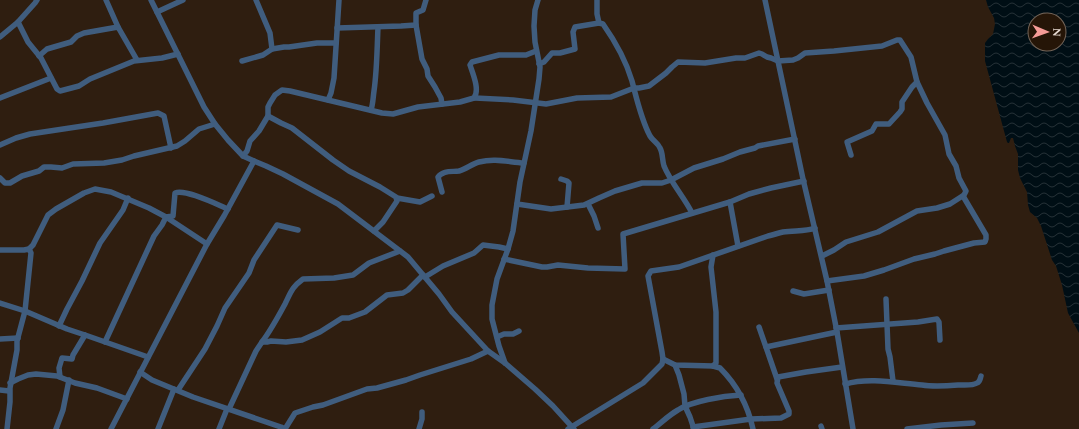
<svg xmlns="http://www.w3.org/2000/svg" width="1079" height="429" font-family="Spectral,serif">
	<style>
		.water { fill: url(#water-waves); fill-rule: evenodd }
		.lines { fill: none; stroke-linecap: round; stroke-linejoin: round }
		.minor { stroke: #405d7e; stroke-width: 5.5 }
	</style>
	<defs>
		<pattern id="water-waves" width="16" height="10" patternUnits="userSpaceOnUse"><rect width="16" height="10" fill="#000e15"/><path d="M0 5q4-4 8 0t8 0" fill="none" stroke="#253036"/></pattern>
	</defs>
	<rect width="100%" height="100%" fill="#2f1e10"/>
	<path class="water" d="M986,0h93v333l-11,-20 -6,-28 -6,-19 -4,-6 -11,-34 -4,-8 -7,-6 -2,-7 -1,-13 -7,-14 -2,-8v-16l-3,-8 -2,-8h-2l-2,5h-1l-1,-1 -22,-81v-18l3,-4 5,-5 2,-10 -1,-6 -6,-11zM1035,20h24v24h-24z"/>
	<g class="lines">
		<g class="minor">
			<polyline points="106,0 118,27"/>
			<polyline points="151,0 204,107 215,124 228,140 243,156 254,161 266,166 283,174 338,204 408,257 439,294 452,312 488,351 505,363 535,389 553,406 574,429"/>
			<polyline points="256,0 270,33 272,49"/>
			<polyline points="765,0 803,179 827,281 837,332 853,429"/>
			<polyline points="157,12 183,0"/>
			<polyline points="18,22 35,3 37,0"/>
			<path d="M599,23l4,1c12,17 23,37 29,57 5,19 9,38 18,55 3,5 8,7 10,12 3,5 2,12 4,18 7,17 20,31 28,47"/>
			<polyline points="416,25 422,59 427,69 428,76 435,87 441,98 442,104"/>
			<polyline points="337,28 401,26 416,25 416,13 423,10 426,0"/>
			<polyline points="0,37 18,22 28,42 41,58 57,89 60,91 79,86 90,79 134,61 162,58 178,54"/>
			<polyline points="39,56 47,49 71,42 77,36 84,33 118,27 137,60"/>
			<polyline points="242,61 263,55 272,49 284,47 289,47 317,43 336,43"/>
			<polyline points="539,64 544,62 552,53 560,53 575,49 573,32 575,27 599,23 597,14 597,0"/>
			<polyline points="0,98 51,78"/>
			<polyline points="475,98 513,100 546,104 577,98 611,97 634,88 639,88 649,86 666,73 672,67 678,62 705,63 736,58 745,58 759,53 762,54 767,57 771,58 778,61 793,60 798,58 805,53 834,51 882,46 897,40 900,40 911,57 917,82 927,103 945,135 949,154 956,166 959,178 966,191 964,195 950,204 937,208 917,211 878,232 846,242 834,250 822,256"/>
			<polyline points="328,100 331,93 334,78 339,0"/>
			<path d="M371,110c2,-6 2,-12 3,-19 3,-21 3,-42 4,-64"/>
			<polyline points="268,116 281,123 292,128 333,160 349,171 380,187 396,197 397,201 383,222 374,231"/>
			<polyline points="0,145 16,138 30,134 103,123 158,113 164,116 171,148"/>
			<polyline points="851,155 847,142 872,131 876,124 889,124 900,112 902,109 902,102 912,87 917,82"/>
			<path d="M243,156l4,-5 3,-10 9,-10 9,-15v-9l2,-4 5,-8 7,-5 8,1 92,22 11,1 25,-7 42,-5 14,-4c6,-8 -1,-24 -4,-33l2,-3 27,-7h27l10,-4"/>
			<polyline points="0,178 5,183 10,183 22,176 39,171 44,167 51,167 62,168 73,164 104,163 122,160 134,156 177,146 185,141 199,129 215,124"/>
			<polyline points="561,179 567,181 569,183 567,207"/>
			<path d="M442,192l-4,-15c5,-7 14,-5 21,-6 7,-2 13,-7 20,-9 16,-4 29,0 45,1"/>
			<polyline points="397,198 420,202 432,196"/>
			<polyline points="730,202 738,246"/>
			<polyline points="517,204 551,209 584,205 599,198 615,191 642,183 662,183 671,180 694,168 723,159 740,152 755,148 758,146 795,139"/>
			<polyline points="588,204 594,216 598,228"/>
			<polyline points="0,250 24,250 29,249 33,245 48,215 56,209 84,193 95,189 111,192 149,208 166,217 207,244"/>
			<polyline points="713,255 711,267 716,312 716,363 713,366"/>
			<polyline points="504,259 542,267 547,267 558,265 588,268 625,269 623,234 730,202 749,194 771,188 804,181"/>
			<polyline points="425,277 443,266 474,253 483,245 499,247 508,249"/>
			<polyline points="827,281 864,276 884,270 914,259 935,254 944,251 974,243 985,242 986,239 986,235 963,196"/>
			<polyline points="793,291 804,294 829,290"/>
			<polyline points="886,299 888,349 890,357 893,381"/>
			<polyline points="0,303 25,311 67,329 88,336 148,357"/>
			<polyline points="59,326 67,309 82,281 100,243 123,210 128,198"/>
			<polyline points="759,327 777,379"/>
			<polyline points="836,328 918,322 937,319 939,322 940,340"/>
			<polyline points="497,337 504,334 513,334 519,331"/>
			<polyline points="0,339 18,338"/>
			<path d="M105,342l49,-106 8,-11 4,-8 7,-1 2,-23c11,-4 41,11 53,16"/>
			<path d="M262,342c9,-12 16,-25 23,-38 6,-12 7,-17 18,-25l31,-1 19,-3 16,-12 31,-12"/>
			<polyline points="766,347 837,332"/>
			<path d="M663,359l12,6 38,1 7,2c17,17 28,38 33,61"/>
			<polyline points="505,363 499,346 492,319 492,305 497,279 508,249 513,231 520,182 531,131 539,79 540,67 535,42 534,26 535,10 538,0"/>
			<polyline points="675,365 679,375 684,394 685,406 690,417 694,429"/>
			<polyline points="140,372 152,380 193,397 281,427 285,429"/>
			<polyline points="60,377 59,368 62,358 72,359 73,355 85,335"/>
			<polyline points="10,383 18,379 28,375 36,374 57,376 75,383 97,388 127,399"/>
			<path d="M845,384c25,-7 52,-1 77,1 12,2 24,1 37,0 5,0 13,1 18,-2 3,-1 3,-4 4,-7"/>
			<polyline points="0,390 9,391"/>
			<polyline points="178,390 205,349 217,326 225,308 249,273 254,260 277,225 298,230"/>
			<polyline points="229,409 256,351 262,342 267,342 271,341 286,342 302,340 320,332 342,318 349,318 365,312 387,295 403,293 408,290 423,275"/>
			<polyline points="821,426 822,429"/>
			<polyline points="693,427 751,419 781,418 789,414 789,411 777,383 778,377 806,372 842,367"/>
			<polyline points="7,429 10,402 10,388 17,350 17,341 25,311 31,253 29,249"/>
			<polyline points="56,429 63,410 69,380"/>
			<polyline points="111,429 207,244 224,216 254,161"/>
			<polyline points="158,429 174,389"/>
			<polyline points="219,429 227,409"/>
			<polyline points="285,429 295,413 313,407 323,405 367,389 377,388 406,380 420,375 471,359 488,351"/>
			<polyline points="419,429 422,419 422,412"/>
			<path d="M568,429l75,-46 19,-19 1,-5 -1,-7 -14,-76 3,-5 28,-4 89,-31c5,-1 10,-3 15,-4 11,-2 22,0 32,-4"/>
			<path d="M653,429c8,-6 16,-14 25,-19 14,-9 45,-14 63,-15"/>
			<polyline points="907,429 941,425 973,423"/>
		</g>
	</g>
	<g transform="translate(1047 32) rotate(92)"><circle r="19" fill="#251507" stroke="#736458"/>
	<path d="M0-3L7 15L0 10L-7 15Z" fill="#f59b97"/>
	<text y="-6" font-size="11" font-weight="bold" text-anchor="middle" fill="#e7dbd2">N</text>
	</g>
</svg>
